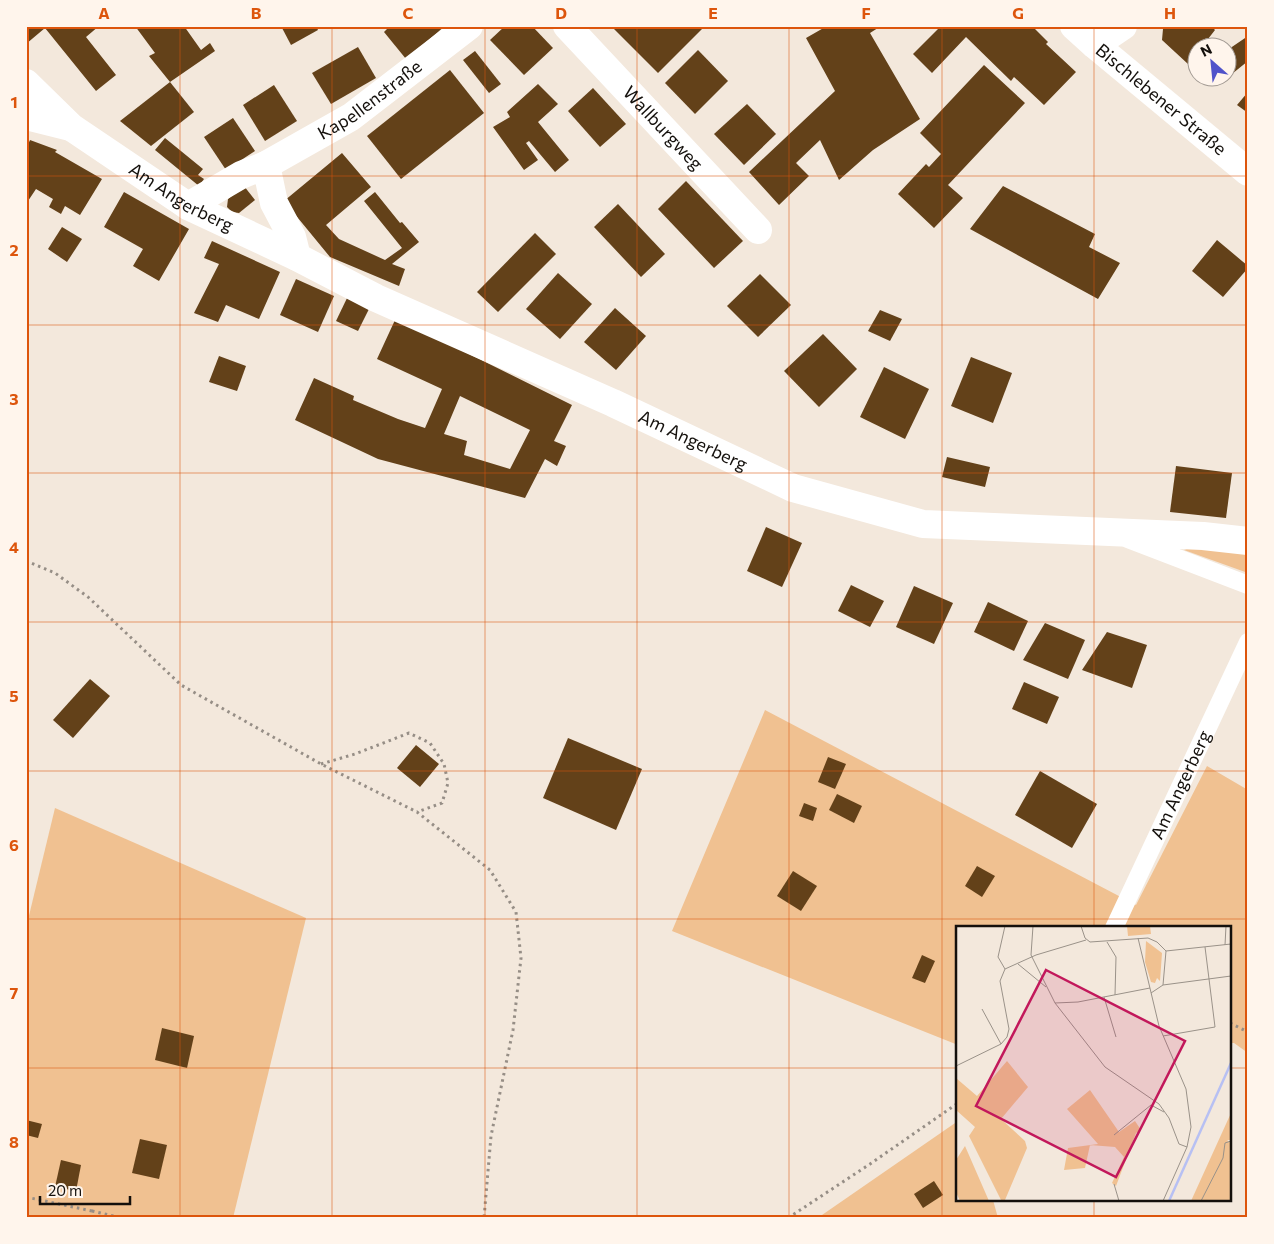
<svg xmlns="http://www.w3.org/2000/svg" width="1274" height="1244" font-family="Commissioner,sans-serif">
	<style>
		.green { fill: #f0c191 }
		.building { fill: #634119; fill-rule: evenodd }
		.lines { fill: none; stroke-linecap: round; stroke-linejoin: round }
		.path { stroke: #968e86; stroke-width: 3; stroke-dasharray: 2.5 4; stroke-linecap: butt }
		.service { stroke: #fff; stroke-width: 18 }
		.minor { stroke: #fff; stroke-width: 28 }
		.tertiary { stroke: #fff; stroke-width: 28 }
		.grid { fill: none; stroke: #dd550c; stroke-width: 1; stroke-opacity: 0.55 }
		.labels { text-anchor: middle; stroke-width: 5; stroke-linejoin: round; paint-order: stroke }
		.street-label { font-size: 18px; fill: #14100c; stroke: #fff5ec }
		.inset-river { fill: none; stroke: #b7c0f3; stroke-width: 2.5 }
		.inset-road { fill: none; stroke: #9a9289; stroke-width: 1 }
		.view { fill: #c2185b; fill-opacity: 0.15; stroke: #c2185b; stroke-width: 2.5 }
		.inset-edge { fill: none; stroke: #14100c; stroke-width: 2.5 }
		.neatline { fill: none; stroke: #dd550c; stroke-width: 2 }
		.grid-label { font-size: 16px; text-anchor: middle; font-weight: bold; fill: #dd550c }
	</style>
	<rect width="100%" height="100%" fill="#f3e8dc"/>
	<g class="green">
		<polygon points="1192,547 1248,553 1248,573 1184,550"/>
		<polygon points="765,710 1136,905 1207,766 1248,790 1248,1053 1234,1043 1230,1043 1230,928 958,928 958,1045 672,931"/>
		<polygon points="55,808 306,918 233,1218 26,1218 26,928"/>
		<polygon points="958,1121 958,1200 993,1200 998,1218 822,1218 822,1215"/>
	</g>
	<g class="building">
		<polygon points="26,26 99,26 86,37 116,75 96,91 45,28 26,44"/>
		<polygon points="135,26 184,26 201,50 210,43 215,51 170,82 149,56 155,53"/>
		<polygon points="281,26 316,26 318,30 291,45"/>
		<polygon points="390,26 445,26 406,59 384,32"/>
		<polygon points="505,26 532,26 553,48 524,75 490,40"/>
		<polygon points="611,26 705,26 658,73"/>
		<polygon points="827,26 881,26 870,33 920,119 873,150 839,180 820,140 796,163 809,176 779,205 749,172 835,91 806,38"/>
		<polygon points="941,26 1032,26 1048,42 1046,44 1076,72 1044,105 1014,77 1011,81 966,37 932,73 913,54"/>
		<polygon points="1167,26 1211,26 1215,30 1201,48 1196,48 1196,53 1188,64 1162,40 1163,29"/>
		<polygon points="1248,36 1248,61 1222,82 1219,78 1226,78 1226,51"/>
		<polygon points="358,47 376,78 331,104 312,73"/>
		<polygon points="698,50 728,81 695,114 665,83"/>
		<polygon points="475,51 501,84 489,93 463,60"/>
		<polygon points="984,65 1025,103 948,185 963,198 934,228 898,194 926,164 929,167 941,154 920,133"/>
		<polygon points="450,70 484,113 401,179 367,136"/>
		<polygon points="170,82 194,112 151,146 120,121"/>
		<polygon points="538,84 558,104 538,122 569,160 555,172 529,141 526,143 538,160 524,170 493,127 510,117 507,112"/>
		<polygon points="274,85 297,121 265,141 243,105"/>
		<polygon points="593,88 626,124 600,147 568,111"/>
		<polygon points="1248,92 1248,113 1237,105"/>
		<polygon points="747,104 776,134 744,165 714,134"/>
		<polygon points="233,118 255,151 226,170 204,137"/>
		<polygon points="165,138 203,169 198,175 204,179 199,186 155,150"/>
		<polygon points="30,140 57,150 55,152 102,179 80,215 65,206 61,214 49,207 53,199 36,189 26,204 26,149"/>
		<polygon points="342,153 371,187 326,225 339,239 385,260 402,248 364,201 375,192 400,223 402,222 419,242 392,264 405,269 399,286 330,257 284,201"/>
		<polygon points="686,181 743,241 714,268 658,209"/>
		<polygon points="244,186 255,200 239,213 232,212 227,207 228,199"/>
		<polygon points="1003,186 1095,234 1089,247 1120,263 1098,299 970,229"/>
		<polygon points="124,192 189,229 159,281 133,266 143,249 104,227"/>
		<polygon points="618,204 665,254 641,277 594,227"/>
		<polygon points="62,227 82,239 67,262 48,249"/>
		<polygon points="535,233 556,254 498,312 477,292"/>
		<polygon points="1217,240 1248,266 1248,268 1223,297 1192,271"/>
		<polygon points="212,241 280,272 259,319 226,305 218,322 194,313 219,264 204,258"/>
		<polygon points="558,273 592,304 560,339 526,309"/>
		<polygon points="760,274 791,305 758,337 727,306"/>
		<polygon points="296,279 334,296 318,332 280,315"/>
		<polygon points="348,296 370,307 358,331 336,321"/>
		<polygon points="615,308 646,336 616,370 584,342"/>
		<polygon points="880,310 902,319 890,341 868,331"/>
		<path d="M395,320l66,30 111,55 -18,36 12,5 -9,20 -12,-7 -20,39 -147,-39 -83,-39 19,-42 40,18 -1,4 45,19 27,9 17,-39 -65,-30zM460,396l70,34 -20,39 -46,-14 3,-14 -23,-7z"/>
		<polygon points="823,334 857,369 819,407 784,371"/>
		<polygon points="219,356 246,366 237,391 209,382"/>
		<polygon points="971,357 1012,373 993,423 951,406"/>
		<polygon points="884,367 929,389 905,439 860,417"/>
		<polygon points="947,457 990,467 985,487 942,477"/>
		<polygon points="1176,466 1232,473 1226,518 1170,512"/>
		<polygon points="766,527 802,543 782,587 747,571"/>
		<polygon points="851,585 884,601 870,627 838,611"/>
		<polygon points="914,586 953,603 934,644 896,627"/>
		<polygon points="988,602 1028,621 1014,651 974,632"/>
		<polygon points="1045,623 1085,640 1068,679 1023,660"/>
		<polygon points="1107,632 1147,645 1132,688 1082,670"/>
		<polygon points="90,679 110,696 73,738 53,720"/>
		<polygon points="1024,682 1059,697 1047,724 1012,709"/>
		<polygon points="568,738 642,769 616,830 543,798"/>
		<polygon points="416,745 439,764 420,787 397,768"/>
		<polygon points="828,757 846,764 835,789 818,782"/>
		<polygon points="1040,771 1097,804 1072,848 1015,815"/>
		<polygon points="837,794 862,806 854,823 829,810"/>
		<polygon points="804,803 817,808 813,821 799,816"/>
		<polygon points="977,866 995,876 982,897 965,886"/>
		<polygon points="793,871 817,886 801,911 777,896"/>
		<polygon points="922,955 935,961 925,983 912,978"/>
		<polygon points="162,1028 194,1036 187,1068 155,1060"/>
		<polygon points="26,1120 42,1124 38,1138 26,1135"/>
		<polygon points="140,1139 167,1145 159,1179 132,1173"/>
		<polygon points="61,1160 81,1165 76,1191 55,1187"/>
		<polygon points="934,1181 943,1195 923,1208 914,1194"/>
	</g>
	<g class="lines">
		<g class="path">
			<polyline points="26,561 55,573 88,597 181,685 321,764 417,812 490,870 516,912 521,958 513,1030 491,1136 484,1218"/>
			<polyline points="321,764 355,754 409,733 430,743 444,764 448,783 442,803 417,812"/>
			<polyline points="1230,1023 1248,1032"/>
			<polyline points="26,1197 92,1211 92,1218"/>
			<polyline points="92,1211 122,1218"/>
			<polyline points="788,1218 870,1164 958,1103"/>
		</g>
		<g class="service">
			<polyline points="1128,539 1248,585"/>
			<path id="s1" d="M1114,928l134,-286"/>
		</g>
		<g class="minor">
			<path id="s2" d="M567,26l191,204"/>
			<polyline points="1095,45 1123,26"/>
			<path id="s3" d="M26,83l45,44 117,79 109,51 79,41 237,105 180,85 130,36 280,12 45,5"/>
			<polyline points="26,116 70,127"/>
			<polyline points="266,165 274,203 292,237 297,257"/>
			<path id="s4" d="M188,206l53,-31 25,-10 85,-48 118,-91"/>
		</g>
		<path class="tertiary" id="s5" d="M1074,26l21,19 153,127"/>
	</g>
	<path class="grid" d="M180,26v1192M332,26v1192M485,26v1192M637,26v1192M789,26v1192M942,26v1192M1094,26v902M26,176h1222M26,325h1222M26,473h1222M26,622h1222M26,771h1222M26,919h1222M26,1068h932M1230,1068h18M1094,1200v18"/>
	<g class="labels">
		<g class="street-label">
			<text dy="6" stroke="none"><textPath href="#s4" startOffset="211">Kapellenstraße</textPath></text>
			<text dy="6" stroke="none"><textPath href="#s5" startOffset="114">Bischlebener Straße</textPath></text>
			<text dy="6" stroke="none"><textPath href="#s2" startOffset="140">Wallburgweg</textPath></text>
			<text dy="6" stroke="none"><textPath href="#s3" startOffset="194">Am Angerberg</textPath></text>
			<text dy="6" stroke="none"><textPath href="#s3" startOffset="761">Am Angerberg</textPath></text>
			<text dy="6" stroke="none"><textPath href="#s1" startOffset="158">Am Angerberg</textPath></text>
		</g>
	</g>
	<g transform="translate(956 926)">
		<rect width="275" height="275" fill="#f3e8dc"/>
		<path d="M171,0h23l1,8 -23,2zM190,15l16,12 -2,28 -3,-3 -2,5 -4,-1 -6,-20zM51,135l21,26 -27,32 24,22 2,7 -22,52h-4l-32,-64 6,-9 -19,-17v-32l21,18zM134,164l29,42 16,-11 6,9 -5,3 -20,53 -4,-3 12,-26 -9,-10 -25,-2 -5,23 -21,2 4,-22 30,-4 -31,-35zM275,187v27h-4l4,3v58h-40zM9,220l24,55h-29l-4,-9v-32z" fill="#f0c191"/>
		<path class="inset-river" d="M213,275l62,-138"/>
		<path class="inset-road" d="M77,0l-2,29 24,48 50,64 54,37 10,14 10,26 8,3M125,0l4,12 5,4 58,-4 9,4 9,9 -3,34 -12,8M182,12l21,88 27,63 5,38 -4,20 -24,54M151,16l9,15 -1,38M269,19l1,-19M210,25l65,-7M62,38l28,23M49,43l-7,-12 7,-31M207,59l68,-9M148,71l12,40M99,77l23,-1 72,-14M26,83l19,35M207,110l52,-9 -10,-80M0,140l45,-22 6,-7 2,-8 -9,-48 5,-12 31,-14 50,-15M158,209l37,-30 13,7M158,258l5,17M245,275l22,-43 2,-15 6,-2"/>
		<path class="view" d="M90,44l139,71 -69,136 -140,-71z"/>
		<rect width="275" height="275" class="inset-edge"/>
	</g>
	<rect width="1274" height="1244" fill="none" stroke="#fff5ec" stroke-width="55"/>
	<g transform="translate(1212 62) rotate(333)"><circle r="24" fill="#fff5ec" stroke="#a19992"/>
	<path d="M0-4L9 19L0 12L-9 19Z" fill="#5053ca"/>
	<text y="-8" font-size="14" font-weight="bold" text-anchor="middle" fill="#14100c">N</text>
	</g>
	<path d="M40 1196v8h90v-8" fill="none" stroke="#14100c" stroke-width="2.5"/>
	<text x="48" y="1196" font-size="15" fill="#14100c" stroke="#fff5ec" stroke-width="4" paint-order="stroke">20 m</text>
	<rect x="28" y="28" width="1218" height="1188" class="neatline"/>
	<g class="grid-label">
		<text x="104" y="19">A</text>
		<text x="256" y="19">B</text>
		<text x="408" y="19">C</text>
		<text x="561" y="19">D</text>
		<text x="713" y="19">E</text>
		<text x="866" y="19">F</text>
		<text x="1018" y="19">G</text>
		<text x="1170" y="19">H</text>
		<text x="14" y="108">1</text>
		<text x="14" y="256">2</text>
		<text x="14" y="405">3</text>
		<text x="14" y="553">4</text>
		<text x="14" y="702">5</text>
		<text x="14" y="851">6</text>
		<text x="14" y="999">7</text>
		<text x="14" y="1148">8</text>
	</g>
</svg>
